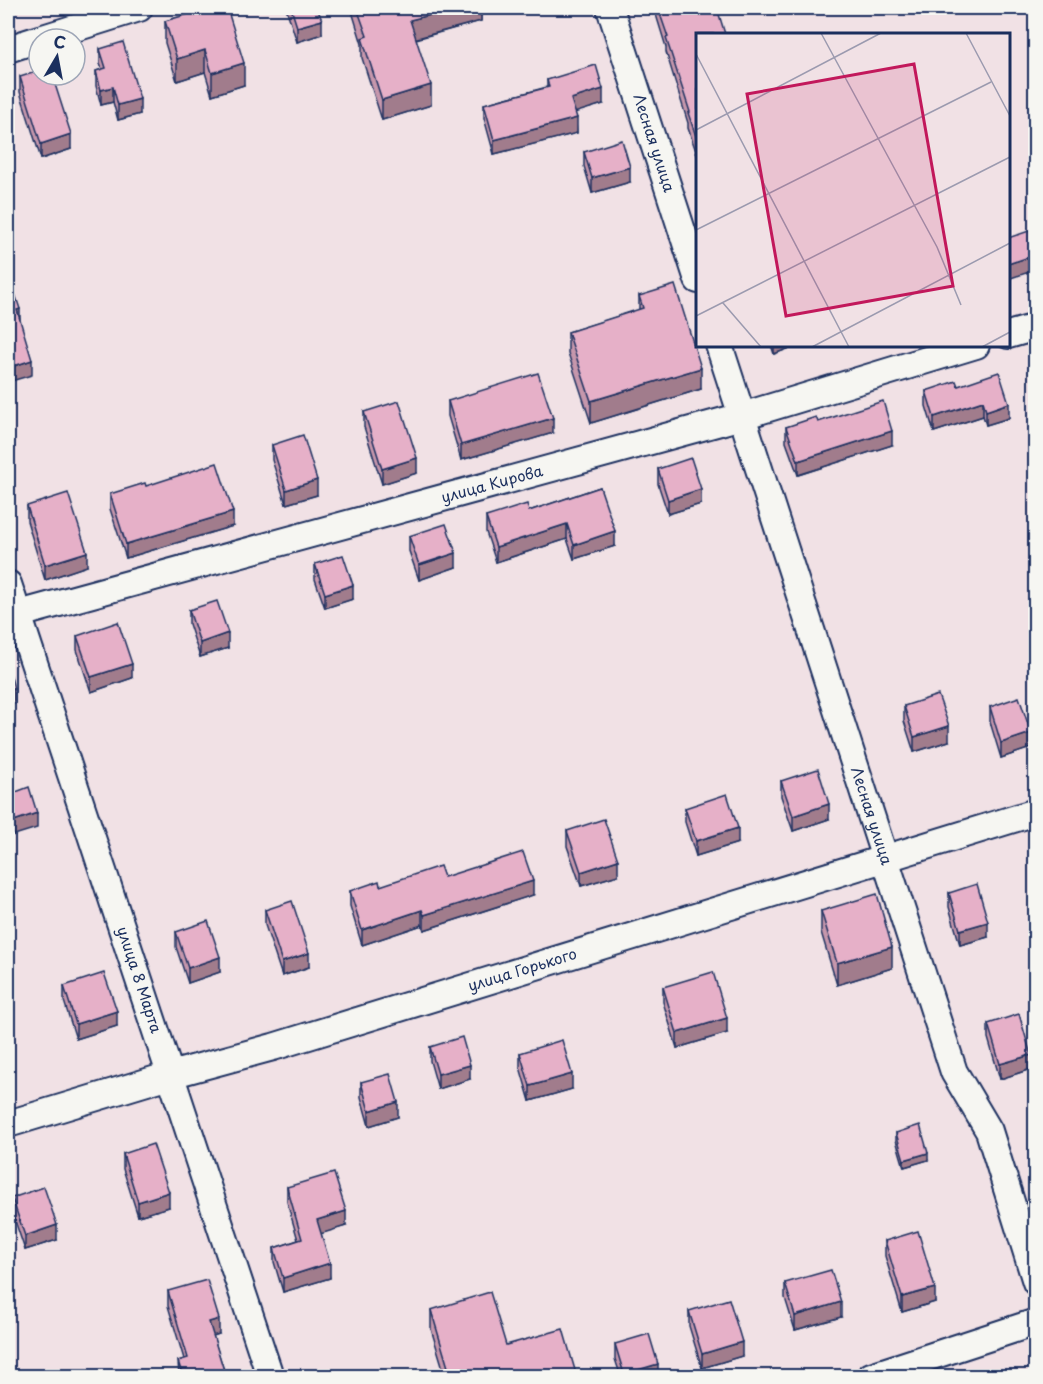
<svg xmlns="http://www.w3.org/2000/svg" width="1043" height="1384" font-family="'Playpen Sans',sans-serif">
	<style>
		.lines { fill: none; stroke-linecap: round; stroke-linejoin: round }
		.minor-casing { stroke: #1b2f5e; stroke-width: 30 }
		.minor { stroke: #f6f6f2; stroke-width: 26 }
		.wall { fill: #c697ac; stroke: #1b2f5e; stroke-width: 1.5 }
		.shaded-wall { fill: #a17b8c; stroke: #1b2f5e; stroke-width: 1.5 }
		.building { fill: #e6b0c8; stroke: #1b2f5e; stroke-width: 1.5 }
		.labels { text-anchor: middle; stroke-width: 6; stroke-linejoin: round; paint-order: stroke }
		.street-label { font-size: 15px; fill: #1b2f5e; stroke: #f6f6f2 }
		.inset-road { fill: none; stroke: #9b9aaf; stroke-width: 1.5 }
		.view { fill: #c2185b; fill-opacity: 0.15; stroke: #c2185b; stroke-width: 3 }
		.inset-edge { fill: none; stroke: #1b2f5e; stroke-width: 3 }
	</style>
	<rect width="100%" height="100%" fill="#f1e1e5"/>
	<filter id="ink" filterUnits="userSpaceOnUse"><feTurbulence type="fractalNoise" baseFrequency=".0167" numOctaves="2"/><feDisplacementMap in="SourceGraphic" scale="12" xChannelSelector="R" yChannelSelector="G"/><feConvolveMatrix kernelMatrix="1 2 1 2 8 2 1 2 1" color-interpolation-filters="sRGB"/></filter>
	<g filter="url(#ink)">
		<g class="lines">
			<g class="minor-casing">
				<g id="minor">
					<path id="s1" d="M610,8l88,272"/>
					<polyline points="40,39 139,8"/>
					<polyline points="8,49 39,39"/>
					<polyline points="1008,335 1036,327"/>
					<path id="s2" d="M719,345l235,727 35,59 47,151"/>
					<path id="s3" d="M8,584l262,792"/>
					<path id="s4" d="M8,617l734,-201 234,-71"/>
					<path id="s5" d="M8,1124l162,-49 103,-28 763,-235"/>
					<polyline points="871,1376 1036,1322"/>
				</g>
			</g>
			<use href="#minor" class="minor"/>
		</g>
		<g class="wall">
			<polygon points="209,8 244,85 212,95 205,72 177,81 165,43 165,21"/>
			<polygon points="286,8 317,8 322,34 297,42"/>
			<polygon points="351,8 481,8 481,21 416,39 431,105 382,120 362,58 362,44"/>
			<polygon points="654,8 717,8 698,34 698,157 688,128 688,123 666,52 666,47"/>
			<polygon points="100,49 140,114 118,120 113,102 101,105 96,86 96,71 102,69 100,64"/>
			<polygon points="20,77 71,149 41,159 20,92"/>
			<polygon points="547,80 603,104 575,112 577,133 494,154 484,118 484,104 547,87"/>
			<polygon points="584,152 630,182 592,193 584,166"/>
			<polygon points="639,296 701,389 591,423 568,353 568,332 639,310"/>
			<polygon points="771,345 798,345 774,354"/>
			<polygon points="958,386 1009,418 986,425 983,416 934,432 926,406 926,391"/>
			<polygon points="448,401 553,433 461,460 448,416"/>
			<polygon points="364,412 417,473 382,484 364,427"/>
			<polygon points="818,422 892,445 798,475 786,442 786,427"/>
			<polygon points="272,445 317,495 286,504 272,460"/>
			<polygon points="658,469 701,504 668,514 658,484"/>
			<polygon points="600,487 615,546 574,559 567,539 496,562 486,532 486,517 529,511"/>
			<polygon points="110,494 233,526 126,558 110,509"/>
			<polygon points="27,506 87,566 45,580 27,521"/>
			<polygon points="409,536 456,567 419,580 409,551"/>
			<polygon points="315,564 353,599 325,608 315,579"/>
			<polygon points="189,610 228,648 200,657 189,624"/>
			<polygon points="77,636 132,678 91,692 77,650"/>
			<polygon points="904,706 949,741 914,752 904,721"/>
			<polygon points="990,707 1031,748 1001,758 990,722"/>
			<polygon points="781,781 829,819 793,831 781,796"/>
			<polygon points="685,808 738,843 696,856 685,822"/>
			<polygon points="567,831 618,875 581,886 567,846"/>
			<polygon points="444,877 533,895 424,930 422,925 362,945 350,906 350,891"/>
			<polygon points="949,893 988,937 960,945 949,907"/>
			<polygon points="265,910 309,967 282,976 265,925"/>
			<polygon points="821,911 892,968 837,985 821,932"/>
			<polygon points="176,932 220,972 188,983 176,947"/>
			<polygon points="64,986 117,1026 76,1039 64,1001"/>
			<polygon points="663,987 727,1033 677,1048 663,1002"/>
			<polygon points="988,1024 1031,1069 1000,1079 988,1038"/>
			<polygon points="430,1047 470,1079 438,1089 430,1061"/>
			<polygon points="520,1053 572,1089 530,1101 520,1067"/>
			<polygon points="361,1082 398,1117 369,1126 361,1097"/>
			<polygon points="896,1133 928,1160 904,1167 896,1140"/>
			<polygon points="123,1154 169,1207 138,1216 123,1169"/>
			<polygon points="287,1187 346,1226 321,1233 330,1278 283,1292 274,1262 274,1248 298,1240 287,1202"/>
			<polygon points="12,1198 57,1240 25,1250 12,1212"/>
			<polygon points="885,1241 935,1302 902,1312 885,1256"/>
			<polygon points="785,1283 841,1317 795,1330 785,1298"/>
			<polygon points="168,1291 219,1334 213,1336 226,1377 179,1377 178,1361 184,1359 168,1306"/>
			<polygon points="431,1310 506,1345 577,1377 445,1375 431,1329"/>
			<polygon points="689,1311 742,1356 702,1368 689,1326"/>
			<polygon points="615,1344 658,1377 621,1377 615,1359"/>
		</g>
		<g class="shaded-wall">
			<polygon points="8,8 25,8 8,12"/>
			<polygon points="458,8 481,8 481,21 410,40 410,20"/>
			<polygon points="322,20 322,34 297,42 297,27"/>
			<polygon points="205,50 205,72 177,81 177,59"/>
			<polygon points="244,63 244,85 212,95 212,73"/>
			<polygon points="431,85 431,105 382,120 382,100"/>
			<polygon points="113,87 113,102 101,105 101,90"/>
			<polygon points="603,89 603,104 571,114 571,99"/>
			<polygon points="140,99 140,114 118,120 118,105"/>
			<polygon points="577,118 577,133 494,154 494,140"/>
			<polygon points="71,134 71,149 41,159 41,144"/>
			<polygon points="630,167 630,182 592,193 592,178"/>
			<polygon points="1035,255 1035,270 1008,279 1008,264"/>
			<polygon points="20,309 20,324 17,310"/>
			<polygon points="774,345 798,345 774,354"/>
			<polygon points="32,360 32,375 8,382 8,368"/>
			<polygon points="701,368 701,389 591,423 591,401"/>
			<polygon points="983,401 983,416 934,432 934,417"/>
			<polygon points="1009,403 1009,418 986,425 986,411"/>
			<polygon points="553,418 553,433 461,460 461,445"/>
			<polygon points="892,431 892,445 798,475 798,461"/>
			<polygon points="417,458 417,473 382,484 382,469"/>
			<polygon points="317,480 317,495 286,504 286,490"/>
			<polygon points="701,489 701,504 668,514 668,500"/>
			<polygon points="233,512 233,526 126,558 126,544"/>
			<polygon points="567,524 567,539 496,562 496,547"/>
			<polygon points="615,531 615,546 574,559 574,545"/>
			<polygon points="87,552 87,566 45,580 45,565"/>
			<polygon points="456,553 456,567 419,580 419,565"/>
			<polygon points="353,585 353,599 325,608 325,594"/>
			<polygon points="228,633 228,648 200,657 200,643"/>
			<polygon points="132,664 132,678 91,692 91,677"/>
			<polygon points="14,688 14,703 8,705 8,690"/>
			<polygon points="949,726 949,741 914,752 914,737"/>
			<polygon points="1031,733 1031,748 1001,758 1001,743"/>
			<polygon points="829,804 829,819 793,831 793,816"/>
			<polygon points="37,813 37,828 8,837 8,823"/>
			<polygon points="738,828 738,843 696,856 696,841"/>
			<polygon points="618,860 618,875 581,886 581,872"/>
			<polygon points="533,881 533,895 424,930 424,915"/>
			<polygon points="422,910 422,925 362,945 362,930"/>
			<polygon points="988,922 988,937 960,945 960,930"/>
			<polygon points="892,947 892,968 837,985 837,963"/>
			<polygon points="309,953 309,967 282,976 282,962"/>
			<polygon points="220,957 220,972 188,983 188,968"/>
			<polygon points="117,1011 117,1026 76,1039 76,1024"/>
			<polygon points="727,1018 727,1033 677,1048 677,1033"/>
			<polygon points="1031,1055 1031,1069 1000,1079 1000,1064"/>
			<polygon points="470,1065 470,1079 438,1089 438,1074"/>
			<polygon points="572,1074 572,1089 530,1101 530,1086"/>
			<polygon points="398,1102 398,1117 369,1126 369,1111"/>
			<polygon points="928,1153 928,1160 904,1167 904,1160"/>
			<polygon points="169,1192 169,1207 138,1216 138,1202"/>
			<polygon points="346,1211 346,1226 317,1235 317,1220"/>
			<polygon points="57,1225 57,1240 25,1250 25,1236"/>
			<polygon points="330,1263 330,1278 283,1292 283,1278"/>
			<polygon points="935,1288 935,1302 902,1312 902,1297"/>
			<polygon points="841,1302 841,1317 795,1330 795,1316"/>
			<polygon points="219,1319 219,1334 209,1337 209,1322"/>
			<polygon points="742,1342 742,1356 702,1368 702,1354"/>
			<polygon points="658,1364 658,1377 624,1377 624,1374"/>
		</g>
		<g class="building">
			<polygon points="209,8 227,8 244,63 212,73 205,50 177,59 165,21"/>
			<polygon points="291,8 317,8 322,20 297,27"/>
			<polygon points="357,8 458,8 410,20 431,85 382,100 362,38 367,36"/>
			<polygon points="658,8 717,8 725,34 698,34 698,142 688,113 690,112 666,38 668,37"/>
			<polygon points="123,42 140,99 118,105 113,87 101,90 96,71 106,68 100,49"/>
			<polygon points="596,65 603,89 571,99 577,118 494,140 484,104 549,87 547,80"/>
			<polygon points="39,71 39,75 52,75 71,134 41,144 20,77"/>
			<polygon points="622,140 630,167 592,178 584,152"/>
			<polygon points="1035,229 1035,255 1008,264 1008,238"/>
			<polygon points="8,273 20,309 17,310 32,360 8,368"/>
			<polygon points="675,285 701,368 591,401 568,332 643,308 639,296"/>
			<polygon points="999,372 1009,403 986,411 983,401 934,417 926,391 956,381 958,386"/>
			<polygon points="538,373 553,418 461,445 448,401"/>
			<polygon points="399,401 417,458 382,469 364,412"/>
			<polygon points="883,401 892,431 798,461 786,427 816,417 818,422"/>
			<polygon points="303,435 317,480 286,490 272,445"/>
			<polygon points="691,458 701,489 668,500 658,469"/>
			<polygon points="217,463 233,512 126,544 110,494 145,483 146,486"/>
			<polygon points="600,487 615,531 574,545 567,524 496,547 486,517 527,504 529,511"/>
			<polygon points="68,493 87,552 45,565 27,506"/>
			<polygon points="446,524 456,553 419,565 409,536"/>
			<polygon points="343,555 353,585 325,594 315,564"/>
			<polygon points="217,601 228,633 200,643 189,610"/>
			<polygon points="118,622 132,664 91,677 77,636"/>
			<polygon points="8,666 14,688 8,690"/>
			<polygon points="938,695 949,726 914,737 904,706"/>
			<polygon points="1019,697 1031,733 1001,743 990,707"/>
			<polygon points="818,769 829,804 793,816 781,781"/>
			<polygon points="29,787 37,813 8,823 8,795"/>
			<polygon points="727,794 738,828 696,841 685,808"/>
			<polygon points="604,819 618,860 581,872 567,831"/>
			<polygon points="523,852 533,881 424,915 422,910 362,930 350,891 379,881 380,886 440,866 444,877"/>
			<polygon points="977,884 988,922 960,930 949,893"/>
			<polygon points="877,894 892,947 837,963 821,911"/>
			<polygon points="292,901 309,953 282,962 265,910"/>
			<polygon points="208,921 220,957 188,968 176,932"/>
			<polygon points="713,972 727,1018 677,1033 663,987"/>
			<polygon points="104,973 117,1011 76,1024 64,986"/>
			<polygon points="1019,1014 1031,1055 1000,1064 988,1024"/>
			<polygon points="462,1037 470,1065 438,1074 430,1047"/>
			<polygon points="562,1040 572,1074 530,1086 520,1053"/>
			<polygon points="390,1074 398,1102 369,1111 361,1082"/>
			<polygon points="920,1125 928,1153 904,1160 896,1133"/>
			<polygon points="153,1144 169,1192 138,1202 123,1154"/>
			<polygon points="334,1173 346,1211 317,1220 330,1263 283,1278 274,1248 302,1239 287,1187"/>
			<polygon points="44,1187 57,1225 25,1236 12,1198"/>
			<polygon points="918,1231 935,1288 902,1297 885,1241"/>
			<polygon points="831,1270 841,1302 795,1316 785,1283"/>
			<polygon points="207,1280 219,1319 209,1322 226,1377 183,1377 178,1361 188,1358 168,1291"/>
			<polygon points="490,1292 506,1345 563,1329 577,1377 441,1377 450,1374 431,1310"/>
			<polygon points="729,1299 742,1342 702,1354 689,1311"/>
			<polygon points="649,1334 658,1364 624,1374 615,1344"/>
		</g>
	</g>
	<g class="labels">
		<g class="street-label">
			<text dy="5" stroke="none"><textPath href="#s1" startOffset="142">Лесная улица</textPath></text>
			<text dy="5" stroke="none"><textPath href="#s4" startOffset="502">улица Кирова</textPath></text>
			<text dy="5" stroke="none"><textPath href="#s2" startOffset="495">Лесная улица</textPath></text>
			<text dy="5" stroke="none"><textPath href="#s5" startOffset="537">улица Горького</textPath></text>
			<text dy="5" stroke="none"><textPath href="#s3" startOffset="417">улица 8 Марта</textPath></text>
		</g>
	</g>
	<g transform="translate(696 33)">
		<rect width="314" height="314" fill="#f1e1e5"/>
		<path class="inset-road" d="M125,0l116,214 24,58M270,0l44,83M0,21l153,293M0,97l185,-97M0,197l295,-148M27,270l38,44M0,283l314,-159M116,314l198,-104M286,314l28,-15"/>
		<path class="view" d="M218,31l39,222 -167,30 -39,-222z"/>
		<rect width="314" height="314" class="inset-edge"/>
	</g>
	<rect width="1043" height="1384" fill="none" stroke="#f6f6f2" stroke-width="30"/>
	<rect x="15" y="15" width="1013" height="1354" fill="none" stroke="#1b2f5e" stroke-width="2" filter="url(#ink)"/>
	<g transform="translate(57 57) rotate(10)"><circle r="28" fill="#f6f6f2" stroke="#9ea6b7" stroke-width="1.5"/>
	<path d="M0-4.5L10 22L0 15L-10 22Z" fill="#1b2f5e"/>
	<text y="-9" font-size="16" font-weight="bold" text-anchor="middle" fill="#1b2f5e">С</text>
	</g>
</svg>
